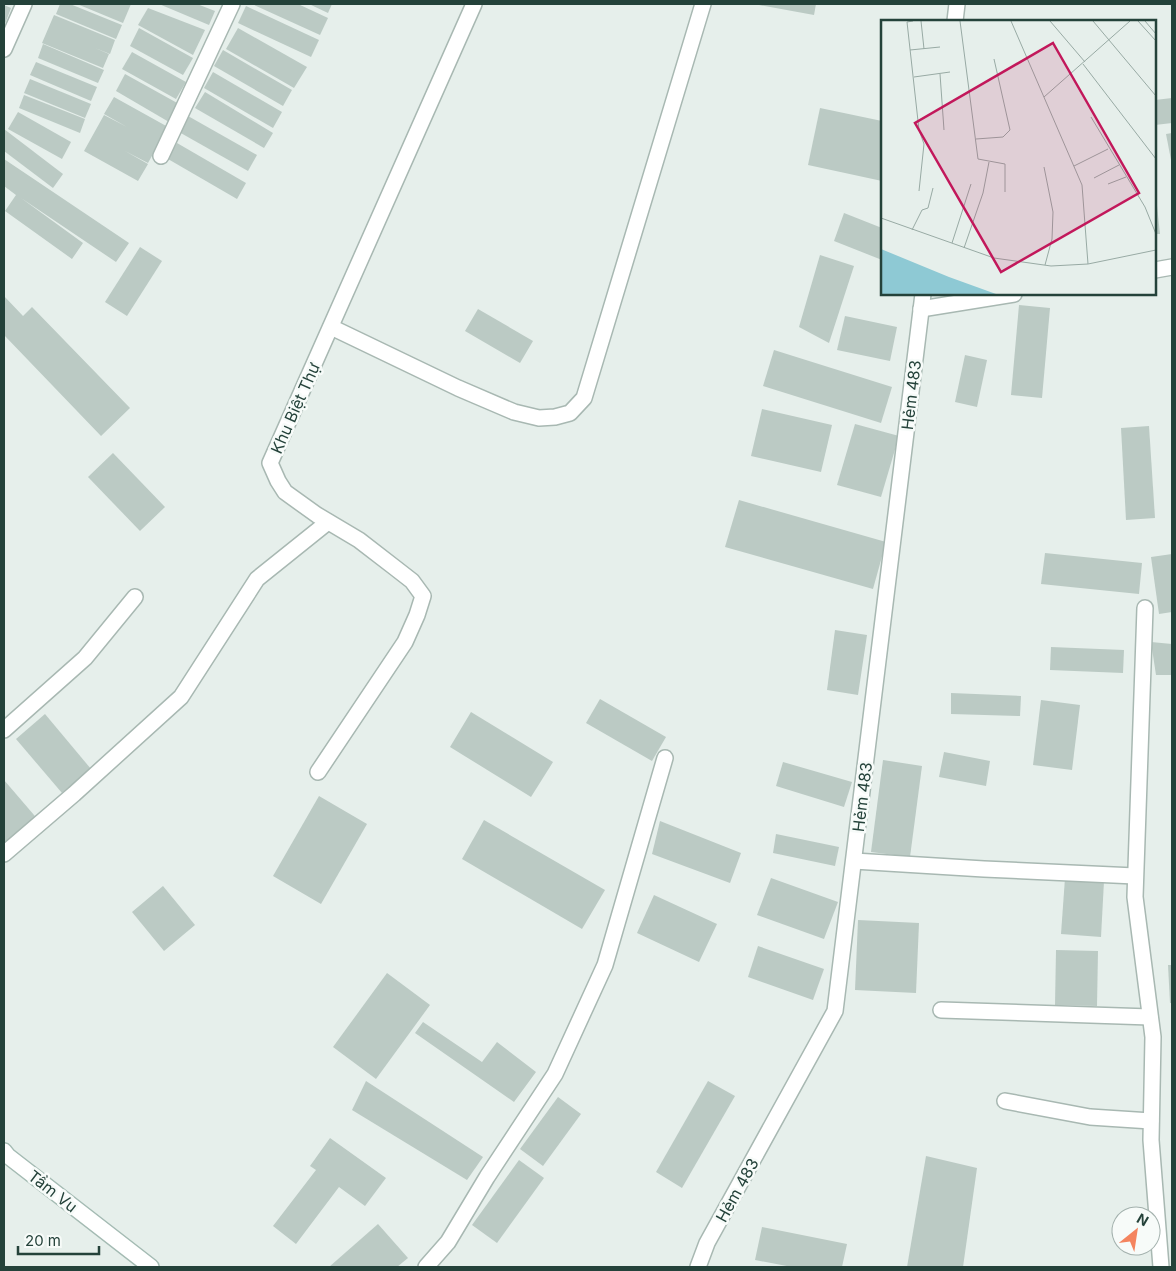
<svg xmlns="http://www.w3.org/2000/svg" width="1176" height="1271" font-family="Inter,sans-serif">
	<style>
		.building { fill: #bbcac4 }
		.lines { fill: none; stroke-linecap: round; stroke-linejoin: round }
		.street-casing { stroke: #a8b8b2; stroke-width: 18 }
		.secondary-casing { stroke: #a4bbb3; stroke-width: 18 }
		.street { stroke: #fff; stroke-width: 15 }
		.secondary { stroke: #fff; stroke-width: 15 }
		.labels { text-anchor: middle; stroke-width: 5; stroke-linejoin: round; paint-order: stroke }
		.street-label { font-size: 16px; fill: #24423a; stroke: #f7fbf9 }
		.inset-road { fill: none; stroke: #98aaa4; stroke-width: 1 }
		.view { fill: #c2185b; fill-opacity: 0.15; stroke: #c2185b; stroke-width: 2.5 }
		.inset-edge { fill: none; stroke: #24423a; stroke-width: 2.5 }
	</style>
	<rect width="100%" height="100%" fill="#e6efeb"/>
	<g class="building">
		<polygon points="60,4 70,4 122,25 116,39 56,14"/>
		<polygon points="77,4 131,4 123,23"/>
		<polygon points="159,4 197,4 215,11 209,25"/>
		<polygon points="252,4 298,4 328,18 320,35"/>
		<polygon points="309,4 332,4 328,13"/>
		<polygon points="759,4 816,4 814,15 759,5"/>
		<polygon points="4,5 11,8 5,24 4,23"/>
		<polygon points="246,6 319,40 311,57 238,23"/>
		<polygon points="148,8 205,30 193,55 138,25"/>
		<polygon points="54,15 115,40 110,54 95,48 109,54 103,68 42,43"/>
		<polygon points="139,28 193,58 183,75 130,46"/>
		<polygon points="238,28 307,67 294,88 226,49"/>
		<polygon points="43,44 104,70 98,83 38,58"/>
		<polygon points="223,50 292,90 283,106 214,66"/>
		<polygon points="132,52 186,82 176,99 122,69"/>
		<polygon points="36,62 97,87 91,101 30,75"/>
		<polygon points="213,72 282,112 273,128 204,88"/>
		<polygon points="125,74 179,104 169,122 116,91"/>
		<polygon points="30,79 91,104 85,118 24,93"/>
		<polygon points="205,92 273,133 264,148 195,108"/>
		<polygon points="24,95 85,119 80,133 19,108"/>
		<polygon points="114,97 168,127 148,163 125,151 148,164 138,181 84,151 104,115 127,127 104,114"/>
		<polygon points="1172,98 1172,123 1155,125 1155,100"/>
		<polygon points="820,108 882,121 882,181 808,165"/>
		<polygon points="18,112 71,142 62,159 8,129"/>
		<polygon points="188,116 257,155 248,171 179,132"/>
		<polygon points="4,129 63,174 53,188 4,151"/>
		<polygon points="1172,133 1172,160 1171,160 1166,134"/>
		<polygon points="177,143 246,183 237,199 168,159"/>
		<polygon points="4,159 129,243 116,262 21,198 83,243 72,259 5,211 16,195 4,186"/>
		<polygon points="1155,196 1156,196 1160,234 1155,234"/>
		<polygon points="844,213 882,228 882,260 834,241"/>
		<polygon points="140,247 162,261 127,316 105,302"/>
		<polygon points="820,255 854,266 829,343 799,327"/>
		<polygon points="4,296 23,316 32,307 130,408 101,436 4,335"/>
		<polygon points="1019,305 1050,308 1042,398 1011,395"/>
		<polygon points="478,309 533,341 520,363 465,331"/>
		<polygon points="845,316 897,327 890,361 837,350"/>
		<polygon points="774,350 892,387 881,423 763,386"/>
		<polygon points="965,355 987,360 977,407 955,402"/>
		<polygon points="762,409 832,425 821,472 751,456"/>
		<polygon points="855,424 899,436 881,497 837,485"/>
		<polygon points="1149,426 1155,518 1126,520 1121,428"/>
		<polygon points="113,453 165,507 140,531 88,477"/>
		<polygon points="739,500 886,542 873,589 725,547"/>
		<polygon points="1045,553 1142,563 1139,594 1041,584"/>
		<polygon points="1172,554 1172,612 1159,614 1151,557"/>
		<polygon points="835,630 867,635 858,695 827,690"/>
		<polygon points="1151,642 1172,644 1172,675 1156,675"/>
		<polygon points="1051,647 1124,650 1123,673 1050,670"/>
		<polygon points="951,693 1021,696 1020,716 951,714"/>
		<polygon points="600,699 666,737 652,761 586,723"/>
		<polygon points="1041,700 1080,705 1072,770 1033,765"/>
		<polygon points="471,712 553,762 531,797 450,747"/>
		<polygon points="45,714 91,769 62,793 16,739"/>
		<polygon points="944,752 990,761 986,786 939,777"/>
		<polygon points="883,760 922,766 910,857 871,852"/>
		<polygon points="783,762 852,782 844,807 776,786"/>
		<polygon points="4,780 40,822 4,853"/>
		<polygon points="319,796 367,824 321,904 273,876"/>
		<polygon points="484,820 605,890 582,929 462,859"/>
		<polygon points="660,821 741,853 730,883 652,854"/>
		<polygon points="776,834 839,847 835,866 773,853"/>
		<polygon points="771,878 838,902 824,939 757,915"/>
		<polygon points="1065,878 1104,881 1101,937 1061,934"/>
		<polygon points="163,886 195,925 164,951 132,912"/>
		<polygon points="654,895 717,924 699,962 637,933"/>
		<polygon points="858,920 919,923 916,993 855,990"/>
		<polygon points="758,946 824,969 813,1000 748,977"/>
		<polygon points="1056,950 1098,951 1097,1006 1055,1005"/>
		<polygon points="1168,965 1172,965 1172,1003 1170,1003"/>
		<polygon points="387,973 430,1005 376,1079 333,1047"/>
		<polygon points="423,1022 482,1062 497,1042 536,1072 514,1102 415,1033"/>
		<polygon points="366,1081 483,1157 467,1180 352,1110"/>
		<polygon points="708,1081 735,1096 682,1188 656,1172"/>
		<polygon points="558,1097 581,1114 543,1166 520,1149"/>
		<polygon points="330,1138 386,1178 365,1206 339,1187 296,1244 273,1226 316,1170 310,1166"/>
		<polygon points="926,1156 977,1168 963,1267 907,1267"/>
		<polygon points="519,1160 544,1178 497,1243 472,1225"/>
		<polygon points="378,1224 408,1258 397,1267 329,1267"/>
		<polygon points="762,1227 847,1244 842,1267 792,1267 755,1260"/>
	</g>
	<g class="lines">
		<g class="street-casing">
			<g id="street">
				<polyline points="955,21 957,4"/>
				<polyline points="4,49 24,4"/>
				<polyline points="161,156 232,4"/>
				<polyline points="1155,270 1172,267"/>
				<polyline points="921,309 1014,294"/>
				<polyline points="331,327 458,388 514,412 539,418 555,417 570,413 584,398 703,4"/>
				<polyline points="1145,608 1135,897 1153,1037 1151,1140 1161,1267"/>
				<polyline points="4,730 85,658 135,597"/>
				<polyline points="318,772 405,642 417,615 423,596 412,581 394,567 359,540 317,515 285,492 278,481 270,463 474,4"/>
				<polyline points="4,854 74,794 181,697 257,579 328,522"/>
				<polyline points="854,861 984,869 1135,876"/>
				<polyline points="941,1010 1150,1017"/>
				<polyline points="1005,1101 1090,1117 1151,1121"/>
				<polyline points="426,1267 448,1242 487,1177 555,1074 605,965 665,758"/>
				<polyline points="698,1267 707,1243 835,1011 923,294"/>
			</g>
		</g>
		<g class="secondary-casing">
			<polyline id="secondary" points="4,1151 8,1156 151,1267"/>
		</g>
		<use href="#street" class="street"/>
		<use href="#secondary" class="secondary"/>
	</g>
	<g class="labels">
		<g class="street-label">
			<text transform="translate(911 395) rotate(-83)" y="6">Hẻm 483</text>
			<text transform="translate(295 408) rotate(-66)" y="6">Khu Biệt Thự</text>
			<text transform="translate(862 797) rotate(-83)" y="6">Hẻm 483</text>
			<text transform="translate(737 1190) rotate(-61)" y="6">Hẻm 483</text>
			<text transform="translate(53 1191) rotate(38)" y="6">Tầm Vu</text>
		</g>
	</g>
	<g transform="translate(881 20)">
		<rect width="275" height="275" fill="#e6efeb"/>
		<path d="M0,229l68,28 47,17h-115z" fill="#8ec9d4"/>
		<path class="inset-road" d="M32,1l-6,1 12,108 5,14 -5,47M40,1l3,28M79,1l18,138 27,5v28M130,1l71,164 6,79M169,1l35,41M212,1l63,75M257,1l18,20M264,1l11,13M29,30l30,-3M202,44l73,95M59,54l4,56M33,57l36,-5M163,77l86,-76M210,97l54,90 11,27M95,119l27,-2 7,-7 -16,-71M193,146l34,-17M163,147l9,45 -1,27 -7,26M213,158l25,-13M227,164l18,-7M0,198l113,40 57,8 37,-2 68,-14M31,210l10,-20 6,-2 5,-20M71,223l19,-59M83,228l19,-55 6,-31"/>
		<path class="view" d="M172,23l86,150 -138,79 -86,-149z"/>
		<rect width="275" height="275" class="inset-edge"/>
	</g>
	<rect width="1176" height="1271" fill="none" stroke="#24423a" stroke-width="10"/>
	<g transform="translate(1136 1231) rotate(30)"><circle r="24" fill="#f7fbf9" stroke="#a3b1ad"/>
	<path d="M0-4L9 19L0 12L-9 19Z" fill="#f4845f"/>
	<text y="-8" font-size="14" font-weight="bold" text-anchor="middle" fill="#24423a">N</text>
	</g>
	<path d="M18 1246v8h81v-8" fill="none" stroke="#24423a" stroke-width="2.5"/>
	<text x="25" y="1246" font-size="15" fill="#24423a" stroke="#f7fbf9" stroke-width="4" paint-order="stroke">20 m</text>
</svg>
